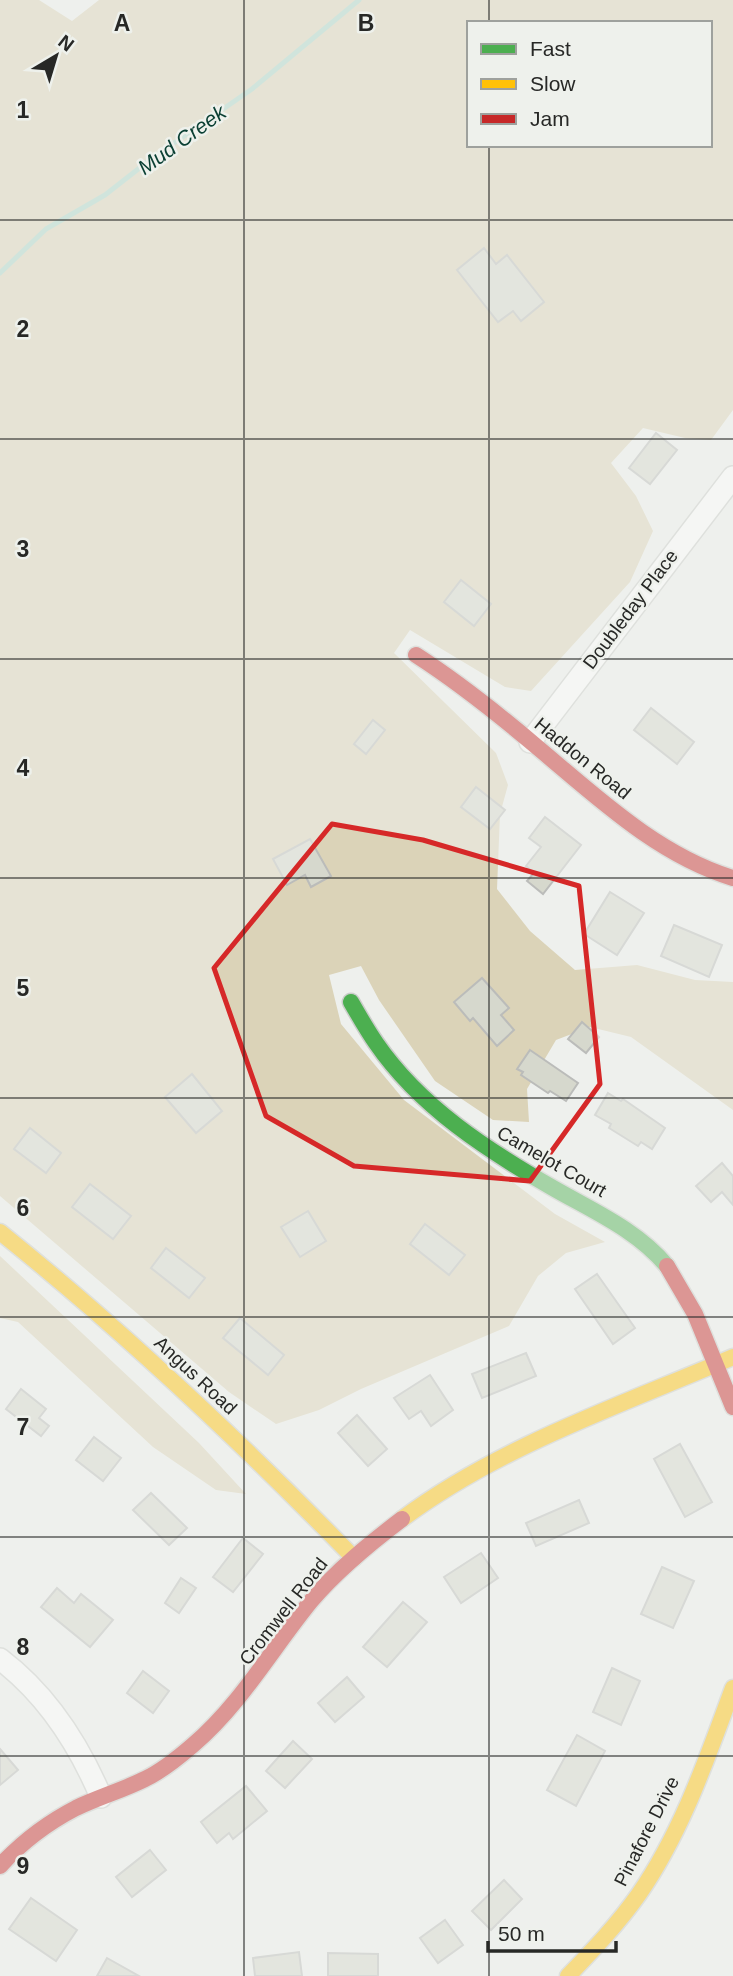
<svg xmlns="http://www.w3.org/2000/svg" width="733" height="1976" font-family="Arial,sans-serif">
	<style>
		.forest { fill: #dbd3b8; fill-rule: evenodd }
		.lines { fill: none; stroke-linecap: round; stroke-linejoin: round }
		.stream { stroke: #acd5c8; stroke-width: 5 }
		.building { fill: #d6d8cd; stroke: #bbbcba; stroke-width: 2 }
		.street-casing { stroke: #cbcdca; stroke-width: 24 }
		.fast-casing { stroke: #cbcdca; stroke-width: 19 }
		.slow-casing { stroke: #cbcdca; stroke-width: 19 }
		.jam-casing { stroke: #cbcdca; stroke-width: 19 }
		.street { stroke: #fcfdfc; stroke-width: 21 }
		.fast { stroke: #4caf50; stroke-width: 16 }
		.slow { stroke: #ffc107; stroke-width: 16 }
		.jam { stroke: #c62828; stroke-width: 16 }
		.marked { fill: none; stroke: #d62828; stroke-width: 5; stroke-linejoin: round }
		.grid { fill: none; stroke: #272826; stroke-width: 2; stroke-opacity: 0.55 }
		.labels { text-anchor: middle; stroke-width: 5; stroke-linejoin: round; paint-order: stroke }
		.street-label { font-size: 19px; fill: #272826; stroke: #eef1ec }
		.water-label { font-size: 21px; font-style: italic; fill: #0b4034; stroke: #eef1ec }
		.grid-label { font-size: 23px; text-anchor: middle; font-weight: bold; fill: #272826; stroke: #eef1ec; stroke-width: 5; stroke-linejoin: round; paint-order: stroke }
	</style>
	<rect width="100%" height="100%" fill="#eef0ed"/>
	<g class="forest">
		<path d="M0,0h39l33,21 27,-21h634v410l-22,30 -26,-2 -42,-10 -32,35 25,33 17,35 -23,51 -99,109 -26,-4 -95,-57 -16,23 102,100 12,32 -8,29 -3,75 33,42 45,39 62,-5 58,15 38,2v128l-102,-73 -41,-10 -34,13 -29,49 2,33 -36,-2 -58,-39 -56,-81 -18,-34 -32,9 12,49 63,76 151,114 50,28 -39,11 -28,23 -29,50 -148,63 -42,21 -43,14 -47,-32 -229,-196zM469,23h241v122h-241z"/>
		<polygon points="0,1256 199,1443 246,1494 216,1490 153,1447 18,1322 0,1318"/>
	</g>
	<g class="lines">
		<polyline class="stream" points="0,273 46,229 105,195 151,159 252,89 359,0"/>
	</g>
	<g class="building">
		<polygon points="484,248 496,264 507,255 544,302 521,321 513,311 498,322 457,270"/>
		<polygon points="656,433 677,450 650,484 629,468"/>
		<polygon points="461,580 491,604 474,626 444,602"/>
		<polygon points="651,708 694,742 677,764 634,730"/>
		<polygon points="373,720 385,730 366,754 354,744"/>
		<polygon points="476,787 505,810 490,829 461,807"/>
		<polygon points="545,817 581,845 543,894 527,881 534,873 526,866 541,847 529,838"/>
		<polygon points="310,839 331,876 311,887 305,875 287,885 273,859"/>
		<polygon points="610,892 644,913 617,955 584,934"/>
		<polygon points="674,925 722,945 709,977 661,956"/>
		<polygon points="482,978 509,1008 501,1015 514,1030 497,1046 473,1018 470,1021 454,1002"/>
		<polygon points="582,1022 599,1037 586,1053 568,1039"/>
		<polygon points="530,1050 578,1083 566,1101 550,1091 548,1093 521,1075 523,1072 517,1069"/>
		<polygon points="192,1074 222,1111 196,1133 165,1097"/>
		<polygon points="608,1093 621,1101 623,1099 665,1128 652,1149 641,1142 638,1146 609,1128 611,1124 595,1115"/>
		<polygon points="30,1128 61,1153 46,1173 14,1149"/>
		<polygon points="722,1163 733,1176 733,1205 722,1192 711,1202 696,1186"/>
		<polygon points="90,1184 131,1216 113,1239 72,1207"/>
		<polygon points="308,1211 326,1241 300,1257 281,1227"/>
		<polygon points="425,1224 465,1255 449,1275 410,1244"/>
		<polygon points="166,1248 205,1278 189,1298 151,1268"/>
		<polygon points="597,1274 635,1328 613,1344 575,1289"/>
		<polygon points="240,1318 284,1355 268,1375 223,1338"/>
		<polygon points="526,1353 536,1376 482,1398 472,1374"/>
		<polygon points="430,1375 453,1410 431,1426 421,1411 409,1419 394,1398"/>
		<polygon points="21,1389 46,1409 39,1418 49,1426 41,1436 6,1409"/>
		<polygon points="357,1415 387,1449 368,1466 338,1433"/>
		<polygon points="94,1437 121,1458 103,1481 76,1460"/>
		<polygon points="680,1444 712,1502 685,1517 654,1459"/>
		<polygon points="151,1493 187,1528 169,1545 133,1510"/>
		<polygon points="579,1500 589,1523 536,1546 526,1523"/>
		<polygon points="243,1538 263,1554 233,1592 213,1577"/>
		<polygon points="481,1553 498,1578 461,1603 444,1577"/>
		<polygon points="662,1567 694,1581 673,1628 641,1614"/>
		<polygon points="181,1578 196,1588 179,1613 165,1603"/>
		<polygon points="57,1588 74,1603 81,1594 113,1620 90,1647 41,1607"/>
		<polygon points="403,1602 427,1622 387,1667 363,1647"/>
		<polygon points="612,1668 640,1681 621,1725 593,1712"/>
		<polygon points="143,1671 169,1691 153,1713 127,1693"/>
		<polygon points="347,1677 364,1697 335,1722 318,1703"/>
		<polygon points="577,1735 605,1751 576,1806 547,1790"/>
		<polygon points="293,1741 312,1759 285,1788 266,1771"/>
		<polygon points="0,1749 18,1770 0,1785"/>
		<polygon points="246,1786 267,1811 233,1839 229,1833 217,1843 201,1822"/>
		<polygon points="150,1850 166,1870 132,1897 116,1877"/>
		<polygon points="504,1880 522,1899 491,1930 472,1911"/>
		<polygon points="31,1898 77,1930 56,1961 9,1929"/>
		<polygon points="445,1920 463,1945 438,1963 420,1938"/>
		<polygon points="299,1952 302,1976 255,1976 253,1958"/>
		<polygon points="328,1953 378,1954 378,1976 328,1976"/>
		<polygon points="107,1958 139,1976 97,1976"/>
	</g>
	<g class="lines">
		<g class="street-casing">
			<g id="street">
				<polyline points="530,742 733,477"/>
				<path d="M0,1659c46,35 79,86 101,138"/>
			</g>
		</g>
		<g class="fast-casing">
			<path id="fast" d="M351,1002c8,14 16,28 25,41 44,64 111,107 177,145 40,23 84,42 114,78"/>
		</g>
		<g class="slow-casing">
			<g id="slow">
				<path d="M0,1232c126,101 242,211 354,326"/>
				<path d="M402,1519c98,-73 219,-114 331,-162"/>
				<path d="M568,1976c25,-26 50,-52 71,-82 43,-62 68,-136 94,-206"/>
			</g>
		</g>
		<g class="jam-casing">
			<g id="jam">
				<path d="M416,655c45,29 86,62 127,97 57,48 117,104 190,126"/>
				<polyline points="667,1266 695,1314 733,1407"/>
				<path d="M0,1866c22,-24 47,-43 76,-58 23,-11 47,-18 69,-29 17,-8 33,-21 48,-34 48,-41 78,-95 118,-144 26,-31 58,-57 91,-82"/>
			</g>
		</g>
		<use href="#street" class="street"/>
		<use href="#fast" class="fast"/>
		<use href="#slow" class="slow"/>
		<use href="#jam" class="jam"/>
	</g>
	<path d="M0 0H733V1976H0ZM332,824l91,16 156,46 21,198 -70,97 -176,-15 -88,-50 -52,-148z" fill="#eef0ed" fill-opacity=".55" fill-rule="evenodd"/>
	<path class="marked" d="M332,824l91,16 156,46 21,198 -70,97 -176,-15 -88,-50 -52,-148z"/>
	<path class="grid" d="M244,0v1976M489,0v23M489,145v1831M0,220h733M0,439h733M0,659h733M0,878h733M0,1098h733M0,1317h733M0,1537h733M0,1756h733"/>
	<g class="labels">
		<g class="street-label">
			<text transform="translate(630 609) rotate(-53)" y="7">Doubleday Place</text>
			<text transform="translate(583 758) rotate(39)" y="7">Haddon Road</text>
			<text transform="translate(552 1161) rotate(30)" y="7">Camelot Court</text>
			<text transform="translate(196 1375) rotate(43)" y="7">Angus Road</text>
			<text transform="translate(283 1611) rotate(-52)" y="7">Cromwell Road</text>
			<text transform="translate(646 1831) rotate(-63)" y="7">Pinafore Drive</text>
		</g>
		<g class="water-label">
			<text transform="translate(182 140) rotate(-36)" y="7">Mud Creek</text>
		</g>
	</g>
	<g class="grid-label">
		<text x="122" y="31">A</text>
		<text x="366" y="31">B</text>
		<text x="23" y="118">1</text>
		<text x="23" y="337">2</text>
		<text x="23" y="557">3</text>
		<text x="23" y="776">4</text>
		<text x="23" y="996">5</text>
		<text x="23" y="1216">6</text>
		<text x="23" y="1435">7</text>
		<text x="23" y="1655">8</text>
		<text x="23" y="1874">9</text>
	</g>
	<rect x="467" y="21" width="245" height="126" fill="#eef1ec" stroke="#9ea19d" stroke-width="2"/>
	<rect x="481" y="44" width="35" height="10" fill="#4caf50" stroke="#9ea19d" stroke-width="2"/>
	<text x="530" y="56" font-size="21" fill="#272826">Fast</text>
	<rect x="481" y="79" width="35" height="10" fill="#ffc107" stroke="#9ea19d" stroke-width="2"/>
	<text x="530" y="91" font-size="21" fill="#272826">Slow</text>
	<rect x="481" y="114" width="35" height="10" fill="#c62828" stroke="#9ea19d" stroke-width="2"/>
	<text x="530" y="126" font-size="21" fill="#272826">Jam</text>
	<g transform="translate(56 56) rotate(38)" stroke="#eef1ec" stroke-width="5" paint-order="stroke">
	<path d="M0-5L12 26L0 18L-12 26Z" fill="#272826"/>
	<text y="-10" font-size="19" font-weight="bold" text-anchor="middle" fill="#272826">N</text>
	</g>
	<path d="M488 1941v10h128v-10" fill="none" stroke="#272826" stroke-width="3.5"/>
	<text x="498" y="1941" font-size="21" fill="#272826" stroke="#eef1ec" stroke-width="5" paint-order="stroke">50 m</text>
</svg>
